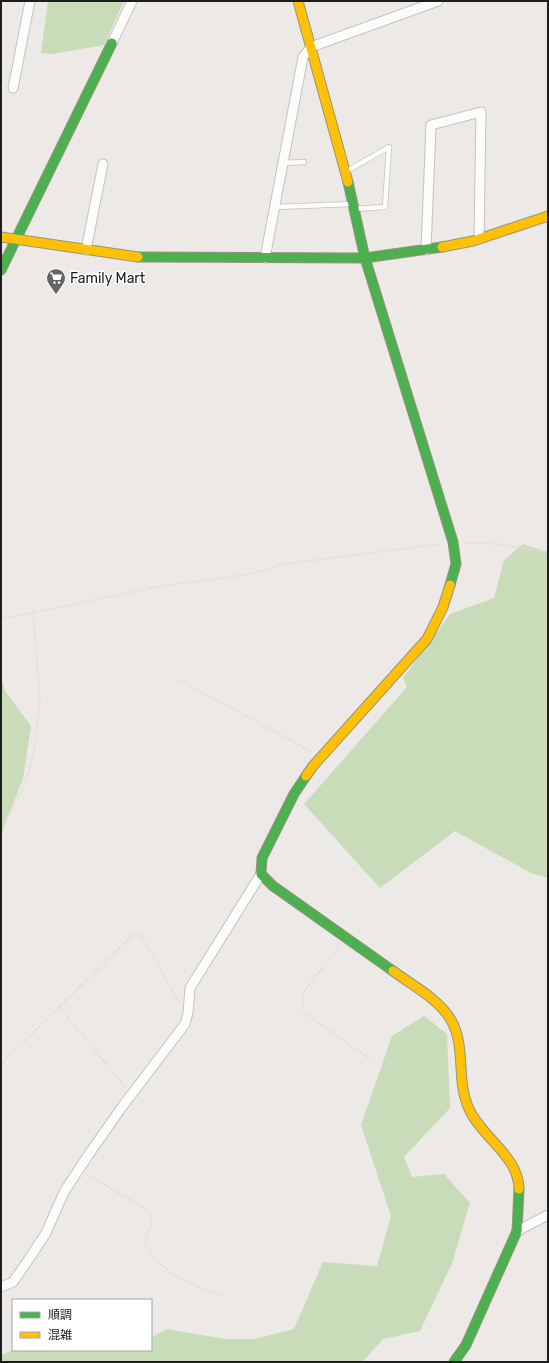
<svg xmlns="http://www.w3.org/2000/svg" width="549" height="1363" font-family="Rubik,'Noto Sans JP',sans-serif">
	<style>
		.forest { fill: #c9dcb9 }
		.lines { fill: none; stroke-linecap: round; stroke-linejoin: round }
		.lane-casing { stroke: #c4c3c2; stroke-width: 6 }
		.street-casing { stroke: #c4c3c2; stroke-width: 11 }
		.fast-casing { stroke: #97957d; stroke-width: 11 }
		.slow-casing { stroke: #97957d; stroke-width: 11 }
		.path { stroke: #ebd8d8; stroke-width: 2; stroke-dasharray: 2 2; stroke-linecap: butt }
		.lane { stroke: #fcfcfb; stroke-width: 4.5 }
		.street { stroke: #fcfcfb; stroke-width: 9 }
		.fast { stroke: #4caf50; stroke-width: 9 }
		.slow { stroke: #ffc107; stroke-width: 9 }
		.labels { text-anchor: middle; stroke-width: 3; stroke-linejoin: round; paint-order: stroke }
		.poi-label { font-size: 14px; fill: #1d1d1d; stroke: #fff; text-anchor: start }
	</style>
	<rect width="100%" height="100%" fill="#ece9e6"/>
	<g class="forest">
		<polygon points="48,1 124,1 104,45 52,54 41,53"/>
		<polygon points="523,544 548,552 548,878 531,873 455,831 380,888 304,804 407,687 403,678 450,614 494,598 504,560"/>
		<polygon points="1,677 5,691 31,726 23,779 1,834"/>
		<polygon points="424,1016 447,1034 450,1108 404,1157 412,1177 444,1174 470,1203 452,1263 420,1331 383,1339 362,1362 1,1362 1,1355 14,1350 151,1350 151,1337 167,1329 225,1339 254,1339 294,1329 323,1262 377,1266 391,1216 361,1125 392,1036"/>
	</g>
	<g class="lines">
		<g class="lane-casing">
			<g id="lane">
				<polyline points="284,163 304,162"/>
				<polyline points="347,171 389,147 385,207 355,209"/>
				<polyline points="275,207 352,204"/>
			</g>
		</g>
		<g class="street-casing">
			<g id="street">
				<polyline points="112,43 132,1"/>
				<polyline points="13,88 30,1"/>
				<polyline points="86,250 103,164"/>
				<polyline points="426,250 431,125 481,112 479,239"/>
				<polyline points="265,258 303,57 311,47 438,1"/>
				<polyline points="517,1231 548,1215"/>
				<polyline points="1,1287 13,1282 31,1256 46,1233 64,1192 89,1154 122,1107 185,1024 188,1013 190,988 261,874"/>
			</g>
		</g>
		<g class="fast-casing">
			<g id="fast">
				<polyline points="348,182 365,258 453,542 456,564 450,585"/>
				<polyline points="138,257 365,258 442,247"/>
				<polyline points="1,270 112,43"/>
				<polyline points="306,776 294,794 262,858 261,874 273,886 393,971"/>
				<polyline points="454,1362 466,1345 517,1231 519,1189"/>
			</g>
		</g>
		<g class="slow-casing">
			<g id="slow">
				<polyline points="298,1 348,182"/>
				<polyline points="1,237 138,257"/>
				<polyline points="442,247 473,241 548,216"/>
				<polyline points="306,776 313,766 427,639 443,607 450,585"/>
				<path d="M393,971c19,14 46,28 58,49 16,28 4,62 19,91 13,27 49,46 49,78"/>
			</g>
		</g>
		<g class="path">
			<polyline points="464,543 498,544 548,552"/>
			<polyline points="1,619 162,586 245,575 284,564 442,544"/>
			<polyline points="179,680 311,751"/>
			<polyline points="1,825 9,815 26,782 34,752 40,699 33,612"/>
			<polyline points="339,946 304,992 302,1011 374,1062"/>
			<polyline points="59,1007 126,1088"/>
			<polyline points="1,1064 135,933 142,937 179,1002"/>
			<polyline points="87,1174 149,1211 152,1222 145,1241 153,1257 176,1277 224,1297"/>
		</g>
		<use href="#lane" class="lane"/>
		<use href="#street" class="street"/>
		<use href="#fast" class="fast"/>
		<use href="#slow" class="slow"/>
	</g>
	<defs>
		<g id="supermarket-pin" transform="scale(1)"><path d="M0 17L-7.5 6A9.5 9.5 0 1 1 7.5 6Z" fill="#656463" stroke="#fff"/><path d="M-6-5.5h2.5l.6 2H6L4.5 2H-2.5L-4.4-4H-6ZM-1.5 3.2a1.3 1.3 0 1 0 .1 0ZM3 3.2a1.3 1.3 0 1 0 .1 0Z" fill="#fff"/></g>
	</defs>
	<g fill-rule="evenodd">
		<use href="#supermarket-pin" x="56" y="278"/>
	</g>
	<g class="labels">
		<g class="poi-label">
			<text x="70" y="283">Family Mart</text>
		</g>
	</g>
	<rect width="549" height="1363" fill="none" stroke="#1d1d1d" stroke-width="4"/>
	<rect x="12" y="1299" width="140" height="52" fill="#ffffff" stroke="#a5a5a5"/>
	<rect x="20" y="1312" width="20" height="6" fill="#4caf50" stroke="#a5a5a5"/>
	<text x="48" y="1319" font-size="12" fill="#1d1d1d">順調</text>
	<rect x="20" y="1332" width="20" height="6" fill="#ffc107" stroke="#a5a5a5"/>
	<text x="48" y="1339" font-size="12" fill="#1d1d1d">混雑</text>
</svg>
